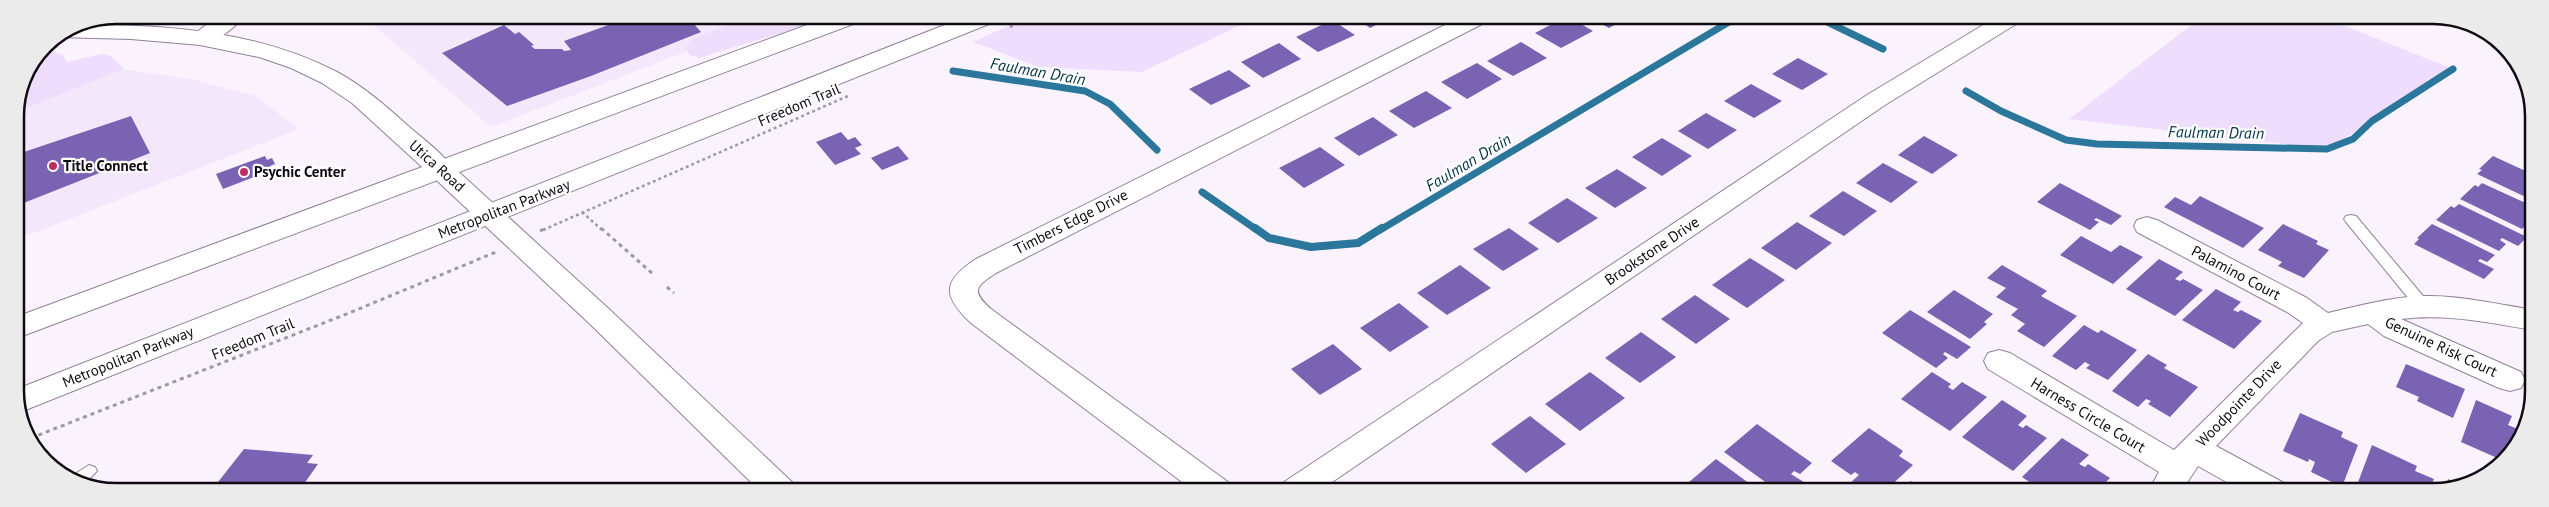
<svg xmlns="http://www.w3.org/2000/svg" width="2549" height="507" font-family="'PT Sans',sans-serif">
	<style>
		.built { fill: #f3e7fc }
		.green { fill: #efddfd }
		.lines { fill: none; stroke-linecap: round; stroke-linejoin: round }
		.stream-far1 { stroke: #2b769b; stroke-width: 7 }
		.stream { stroke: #2b769b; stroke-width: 8 }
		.building { fill: #7a63b2 }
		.service-casing { stroke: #90819a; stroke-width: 2 }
		.minor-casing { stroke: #90819a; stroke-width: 2 }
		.tertiary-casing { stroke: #90819a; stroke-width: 2 }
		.secondary-casing { stroke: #90819a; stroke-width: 2 }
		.primary-casing { stroke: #90819a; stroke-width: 2 }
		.path-far1 { stroke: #9f99a3; stroke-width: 2.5; stroke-dasharray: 3 3; stroke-linecap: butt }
		.path { stroke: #9f99a3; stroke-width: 3; stroke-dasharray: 4 4; stroke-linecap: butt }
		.service { fill: #fff; fill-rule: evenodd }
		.minor { fill: #fff; fill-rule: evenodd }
		.tertiary { fill: #fff; fill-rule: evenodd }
		.secondary { fill: #fff; fill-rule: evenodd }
		.primary { fill: #fff; fill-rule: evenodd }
		.poi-dot { fill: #bc2e5e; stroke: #fff; stroke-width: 2 }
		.labels { text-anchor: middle; stroke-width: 4.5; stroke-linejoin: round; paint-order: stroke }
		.street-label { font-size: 15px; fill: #0f0a12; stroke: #fff }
		.poi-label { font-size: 15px; font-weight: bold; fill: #0f0a12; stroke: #fff; text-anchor: start }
		.water-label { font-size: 16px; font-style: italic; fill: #013246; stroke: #fff }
		.rim { fill: none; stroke: #0f0a12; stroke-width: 2.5 }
	</style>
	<rect width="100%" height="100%" fill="#faf3fe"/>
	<g class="built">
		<polygon points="394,15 781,15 491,127 371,23"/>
		<polygon points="124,69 194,80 255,96 299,129 16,240 15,113"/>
	</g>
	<g class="green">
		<polygon points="752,15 822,15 797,28 699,58 690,55 686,49 691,40"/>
		<polygon points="1032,15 1262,15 1142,72 1038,67 973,42"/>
		<polygon points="2203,16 2320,16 2453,69 2327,149 2069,119"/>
		<polygon points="42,49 62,54 67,62 102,54 111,56 124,69 15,113 23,77"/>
	</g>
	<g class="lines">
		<g class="stream-far1">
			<polyline points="1815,16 1883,49"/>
			<polyline points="953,71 1085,91 1110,104 1157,150"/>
			<polyline points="1966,91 2001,111 2066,140 2097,144 2327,149 2353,139 2372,121 2453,69"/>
			<polyline points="1202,192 1257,230"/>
			<polyline points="1380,230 1739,16"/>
		</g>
		<polyline class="stream" points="1255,228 1269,238 1311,247 1358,243 1382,228"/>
	</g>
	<g class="building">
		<polygon points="636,15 686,15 701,32 591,76 507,106 442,53 504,25 515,34 519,32 534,45 531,46 535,49 562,49 564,51 571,50 564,41"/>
		<polygon points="1352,15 1396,15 1370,28"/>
		<polygon points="1567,16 1593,31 1561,48 1535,33"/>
		<polygon points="1587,16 1631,16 1609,28"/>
		<polygon points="1332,20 1355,35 1318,52 1296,37"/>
		<polygon points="1521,42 1547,58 1513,76 1487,61"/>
		<polygon points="1279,43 1301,59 1263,78 1241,62"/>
		<polygon points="1798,58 1828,74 1802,90 1772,74"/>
		<polygon points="1477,63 1502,79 1467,99 1441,82"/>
		<polygon points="1229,70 1251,86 1211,105 1189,89"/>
		<polygon points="1751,84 1782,101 1754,118 1724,101"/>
		<polygon points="1426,91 1452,108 1414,128 1389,111"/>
		<polygon points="1706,113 1737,130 1708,149 1678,131"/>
		<polygon points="131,116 150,153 16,206 15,155"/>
		<polygon points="1373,117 1398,135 1359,156 1334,138"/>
		<polygon points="841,132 848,140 855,137 862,145 855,148 861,154 835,165 816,142"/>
		<polygon points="1924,136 1958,155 1932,174 1898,155"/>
		<polygon points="1662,138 1692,156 1662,176 1632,157"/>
		<polygon points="898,146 909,159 882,170 871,158"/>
		<polygon points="1320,147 1345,165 1304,188 1279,168"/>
		<polygon points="265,156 267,160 272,158 275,164 270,166 272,170 223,189 216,174"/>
		<polygon points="2493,156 2532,174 2532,200 2477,174 2482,170 2479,169"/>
		<polygon points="1883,163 1918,182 1891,203 1856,183"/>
		<polygon points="1617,169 1647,188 1615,208 1585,188"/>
		<polygon points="2060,183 2122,216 2111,225 2096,218 2094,220 2099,222 2090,230 2037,202"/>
		<polygon points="2482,183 2532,206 2532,220 2526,217 2524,218 2530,221 2522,229 2460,199 2475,185 2478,187"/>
		<polygon points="1843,191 1877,211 1844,236 1809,216"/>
		<polygon points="2200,196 2264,228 2243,248 2164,207 2175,197 2191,205"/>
		<polygon points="1567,198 1598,218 1558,243 1528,223"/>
		<polygon points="2459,204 2527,237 2518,246 2502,238 2500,240 2506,244 2499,251 2436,220 2451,206 2454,208"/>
		<polygon points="1797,222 1832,243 1796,270 1761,248"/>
		<polygon points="2283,224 2318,241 2316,244 2329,250 2304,278 2278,266 2282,262 2258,250"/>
		<polygon points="2432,224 2495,255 2487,262 2480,259 2478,261 2494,269 2484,279 2414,244 2419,239 2417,238"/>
		<polygon points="1509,228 1539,249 1503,271 1473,249"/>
		<polygon points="2081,236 2111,252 2120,245 2143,257 2113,284 2060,255"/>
		<polygon points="1750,258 1785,280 1747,308 1712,285"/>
		<polygon points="2159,259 2183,272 2175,279 2180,281 2183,279 2203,290 2175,316 2126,289"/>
		<polygon points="1460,265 1491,288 1447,315 1417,293"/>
		<polygon points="2002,265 2047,291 2041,296 2077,316 2044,347 2017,331 2025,324 2011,315 2018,309 1996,297 2006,288 1987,278"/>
		<polygon points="2216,289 2241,302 2233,310 2238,312 2241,310 2262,321 2234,349 2182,320"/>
		<polygon points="1954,290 1993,314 1984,322 1987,324 1970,339 1927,312"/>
		<polygon points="1695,295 1730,319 1696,344 1661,319"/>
		<polygon points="1399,303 1429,327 1390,352 1360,328"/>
		<polygon points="1910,310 1971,347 1957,359 1945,352 1943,354 1948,358 1936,368 1882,333"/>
		<polygon points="2084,325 2098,333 2101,330 2137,350 2108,380 2086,368 2090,365 2085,362 2076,370 2052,356"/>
		<polygon points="1641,332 1676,357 1640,383 1605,358"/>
		<polygon points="1333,344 1362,369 1320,395 1291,369"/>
		<polygon points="2148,354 2167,365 2164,368 2198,387 2170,417 2148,404 2151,401 2146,399 2138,407 2112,391"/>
		<polygon points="2406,364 2465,389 2453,418 2417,401 2419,397 2396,387"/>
		<polygon points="1590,372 1625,398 1580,431 1545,404"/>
		<polygon points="1932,372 1951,384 1948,387 1953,390 1962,382 1987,397 1950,431 1901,399"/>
		<polygon points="2002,400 2027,416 2018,425 2023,428 2026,425 2047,438 2013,471 1962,437"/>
		<polygon points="2476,400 2512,416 2508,425 2525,432 2504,461 2461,442"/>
		<polygon points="2300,413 2343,432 2341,437 2358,445 2342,487 2311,472 2315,462 2309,459 2308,462 2283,451"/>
		<polygon points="1530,416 1566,444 1526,473 1491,444"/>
		<polygon points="1757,424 1812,463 1800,474 1794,471 1791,474 1807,484 1798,492 1779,492 1724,452"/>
		<polygon points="1869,428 1903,451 1899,456 1913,465 1884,492 1859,492 1849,484 1859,475 1855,472 1851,475 1831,461"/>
		<polygon points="2062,438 2089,455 2079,464 2085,467 2088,464 2110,478 2096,492 2044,492 2022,477"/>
		<polygon points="2372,445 2417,466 2415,471 2434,479 2429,492 2372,492 2357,485"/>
		<polygon points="244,449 313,455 307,463 318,464 299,491 211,491"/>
		<polygon points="1716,459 1761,492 1686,492 1682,488"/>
		<polygon points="2448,479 2458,484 2445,490"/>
		<polygon points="1911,481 1926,491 1931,487 1938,492 1900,492"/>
	</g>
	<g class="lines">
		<g class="service-casing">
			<g id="service">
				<polygon points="2351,215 2356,216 2428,302 2430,306 2428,310 2418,310 2346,222 2344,219 2346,216"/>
				<polygon points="89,465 95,467 97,471 85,483 72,476"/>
			</g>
		</g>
		<g class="minor-casing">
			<g id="minor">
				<path d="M218,15h26c-9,14 -33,32 -50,28l-4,-5z"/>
				<path d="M1463,16h28l-3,5 -492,252c-21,14 -25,18 -5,36l237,173 5,9h-39l-223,-168c-29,-27 -29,-42 5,-64z"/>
				<polygon points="1998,16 2024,16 2021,21 1885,105 1319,491 1279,491 1284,482 1867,95"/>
				<path d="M2147,217l10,3 150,78 21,15c31,-7 63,-16 95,-17 36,-1 74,8 110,14v20c-43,-7 -88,-17 -132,-11l120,53 4,8 -4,8 -11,3 -11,-3 -115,-52 -16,-12 -36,8 -14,9 -102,105 68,37 5,9h-45l-46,-26 -17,26h-33l11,-20 -171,-103 -4,-8 4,-8 11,-3 11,3 164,97 129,-127 -16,-11 -150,-80 -3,-6 3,-6z"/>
			</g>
		</g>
		<g class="tertiary-casing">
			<path id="tertiary" d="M74,25c89,-1 182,5 263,47 26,14 49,34 70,53 16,14 36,28 47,45l-4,6 -9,2 -9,-2 -80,-73 -30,-20 -31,-15 -32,-11 -59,-12 -69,-6 -75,-2z"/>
		</g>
		<g class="secondary-casing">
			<polygon id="secondary" points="441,162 450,164 610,310 792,482 797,491 760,491 590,324 432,176 428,170 432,164"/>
		</g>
		<g class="primary-casing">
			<g id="primary">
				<polygon points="834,15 867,15 864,20 17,338 16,317"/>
				<polygon points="970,15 1002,15 999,20 28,409 17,411 17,389"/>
			</g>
		</g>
		<g class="path-far1">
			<polyline points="1010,27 1037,15"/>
			<polyline points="582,212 602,230"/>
			<polyline points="543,230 848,96"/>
		</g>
		<g class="path">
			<polyline points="601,228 653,274"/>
			<polyline points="540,231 546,228"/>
			<polyline points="667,287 674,293"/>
			<polyline points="31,438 349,313 496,252"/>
		</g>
		<use href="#service" class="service"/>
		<use href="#minor" class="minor"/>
		<use href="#tertiary" class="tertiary"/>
		<use href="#secondary" class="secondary"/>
		<use href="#primary" class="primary"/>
	</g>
	<g class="poi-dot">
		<circle cx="53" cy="166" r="5"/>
		<circle cx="244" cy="172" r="5"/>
	</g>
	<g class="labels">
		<g class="street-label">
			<text transform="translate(799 105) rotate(-23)" y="5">Freedom Trail</text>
			<text transform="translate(437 166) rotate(42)" y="5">Utica Road</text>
			<text transform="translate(504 209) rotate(-21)" y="5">Metropolitan Parkway</text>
			<text transform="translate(1071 222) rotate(-27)" y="5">Timbers Edge Drive</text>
			<text transform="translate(1652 251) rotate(-34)" y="5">Brookstone Drive</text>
			<text transform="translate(2236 273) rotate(28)" y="5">Palamino Court</text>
			<text transform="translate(253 339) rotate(-22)" y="5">Freedom Trail</text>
			<text transform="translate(2441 347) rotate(25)" y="5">Genuine Risk Court</text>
			<text transform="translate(128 357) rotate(-22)" y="5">Metropolitan Parkway</text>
			<text transform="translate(2239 403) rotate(-46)" y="5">Woodpointe Drive</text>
			<text transform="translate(2088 415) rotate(31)" y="5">Harness Circle Court</text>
		</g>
		<g class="poi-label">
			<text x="63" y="171">Title Connect</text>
			<text x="254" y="177">Psychic Center</text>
		</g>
		<g class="water-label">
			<text transform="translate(1038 71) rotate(10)" y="6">Faulman Drain</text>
			<text transform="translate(2216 132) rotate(1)" y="6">Faulman Drain</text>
			<text transform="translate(1468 162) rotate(-31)" y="6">Faulman Drain</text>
		</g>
	</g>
	<path d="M0 0H2549V507H0ZM116 24H2433A92 92 0 0 1 2525 116V391A92 92 0 0 1 2433 483H116A92 92 0 0 1 24 391V116A92 92 0 0 1 116 24Z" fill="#ecebec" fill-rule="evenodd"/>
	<path class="rim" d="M116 24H2433A92 92 0 0 1 2525 116V391A92 92 0 0 1 2433 483H116A92 92 0 0 1 24 391V116A92 92 0 0 1 116 24Z"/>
</svg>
